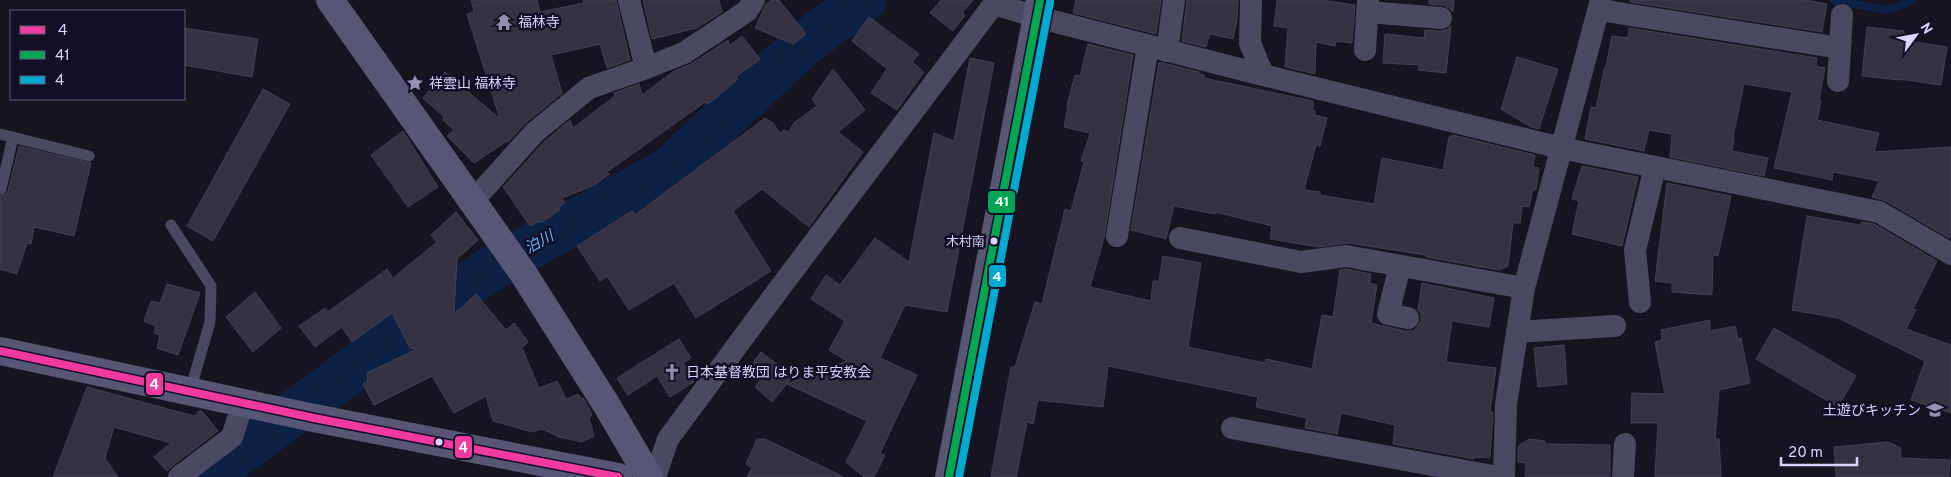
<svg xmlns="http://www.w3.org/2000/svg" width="1951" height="477" font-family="Overpass,'Noto Sans JP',sans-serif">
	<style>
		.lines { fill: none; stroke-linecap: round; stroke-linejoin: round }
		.stream { stroke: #0d2144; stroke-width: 8 }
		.river { stroke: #0d2144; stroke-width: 45 }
		.building { fill: #343243; stroke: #433f54 }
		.lane { stroke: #4a4962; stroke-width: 11 }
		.street { stroke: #4a4962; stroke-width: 22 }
		.secondary { stroke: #575674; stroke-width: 28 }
		.bus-1-casing { stroke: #130f26; stroke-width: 11 }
		.bus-2-casing { stroke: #130f26; stroke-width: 11 }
		.bus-3-casing { stroke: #130f26; stroke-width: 11 }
		.bus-1 { stroke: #f13a9d; stroke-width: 8 }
		.bus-2 { stroke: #00a651; stroke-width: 8 }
		.bus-3 { stroke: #00a9ce; stroke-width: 8 }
		.bus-dot { fill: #d9d4ff; stroke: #130f26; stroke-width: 2 }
		.labels { text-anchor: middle; stroke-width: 5; stroke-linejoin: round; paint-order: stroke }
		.bus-label { font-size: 13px; fill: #d9d4ff; stroke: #130f26; text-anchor: end }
		.poi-label { font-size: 14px; fill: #d9d4ff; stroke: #130f26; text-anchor: start }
		.water-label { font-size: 15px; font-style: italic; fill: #62b6ff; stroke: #130f26 }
		.line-badge { stroke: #130f26; stroke-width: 2 }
		.badge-label { font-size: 14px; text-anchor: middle; font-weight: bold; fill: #fff }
	</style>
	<rect width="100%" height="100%" fill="#161421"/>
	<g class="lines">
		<polyline class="stream" points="1834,0 1885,10 1894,8 1913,0"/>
		<polyline class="river" points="206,477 487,271 670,169 806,42 864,0"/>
	</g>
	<g class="building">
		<polygon points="471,0 537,0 540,12 584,3 583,0 616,0 630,60 607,68 600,44 551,55 562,93 527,122 508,142 507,141 474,163 447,136 454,130 443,120 444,117 423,98 445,72 500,119 467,14 474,12"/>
		<polygon points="643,0 719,0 722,12 697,28 652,39"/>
		<polygon points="772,0 779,0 806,34 793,44 755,28 766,4"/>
		<polygon points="941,0 973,0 962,13 965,15 953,31 930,13"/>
		<polygon points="1076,0 1161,0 1156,34 1073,13"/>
		<polygon points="1187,0 1238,0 1237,20 1233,39 1210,34 1206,47 1182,41"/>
		<polygon points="1277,0 1321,0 1355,5 1352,43 1336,41 1335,46 1316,42 1315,74 1285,67 1288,28 1274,26"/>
		<polygon points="1429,0 1454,0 1453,12 1449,8 1443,5 1429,4"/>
		<polygon points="1630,0 1806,0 1827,4 1822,32 1630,2"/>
		<polygon points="869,17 919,54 912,62 924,72 897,110 871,93 887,69 852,41"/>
		<polygon points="1451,26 1446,73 1418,70 1419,65 1383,63 1385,34 1424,38 1425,30 1440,31 1446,30"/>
		<polygon points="1867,27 1904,31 1903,40 1947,47 1941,85 1899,79 1899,80 1862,76"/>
		<polygon points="184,28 258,39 252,77 184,65"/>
		<polygon points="1629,28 1817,58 1816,66 1825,68 1819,101 1821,101 1817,120 1879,133 1874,152 1951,147 1951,235 1949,238 1886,201 1872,197 1879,181 1833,172 1832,180 1774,168 1792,92 1744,84 1733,137 1734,138 1732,151 1768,158 1764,176 1670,157 1672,134 1649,130 1644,151 1585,139 1591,107 1596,108 1605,66 1606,66 1612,36 1628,38"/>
		<polygon points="742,36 760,59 736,77 738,79 713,100 707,104 705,102 607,172 609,174 595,185 562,198 565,202 558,208 560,210 542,222 540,221 530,226 503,187 544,142 570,120 573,128 615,96 614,93 639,84 642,95 674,71 691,64 728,40 729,46"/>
		<polygon points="1088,44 1133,55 1104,238 1090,287 1151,301 1153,281 1159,281 1163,256 1201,263 1188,347 1265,363 1266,359 1312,369 1322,315 1333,317 1340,270 1346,269 1371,274 1370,283 1377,285 1371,323 1405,331 1414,331 1421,321 1421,314 1418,310 1422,283 1494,298 1489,327 1452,321 1446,362 1496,368 1490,412 1493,412 1490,458 1474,457 1474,459 1393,444 1395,425 1341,413 1337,434 1305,428 1307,418 1256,407 1258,397 1108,366 1103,407 1038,400 1033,424 1027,422 1016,477 991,477 1011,367 1015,367 1035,302 1042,304 1065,209 1071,211 1084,162 1081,161 1090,133 1064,127 1068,105 1067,105 1075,75 1080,76"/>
		<polygon points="1517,57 1558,69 1539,129 1531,127 1501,109"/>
		<polygon points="970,58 994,63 947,312 905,305 880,358 917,375 880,453 885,455 874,477 864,477 846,462 867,421 787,384 847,361 829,350 845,321 811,299 826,275 840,285 875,238 909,262 934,133 954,141"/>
		<polygon points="1159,62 1199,72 1199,74 1204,75 1204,78 1313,101 1313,111 1315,111 1315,115 1327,118 1320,146 1316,145 1304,190 1320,192 1320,195 1374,204 1382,158 1443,170 1449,137 1453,135 1535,155 1533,167 1539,168 1536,190 1533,189 1529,207 1522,206 1520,223 1513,223 1508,266 1499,270 1426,257 1426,255 1348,243 1318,247 1270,239 1272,226 1215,212 1215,214 1174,206 1166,239 1131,230"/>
		<polygon points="833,69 865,110 838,132 863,152 809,227 762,189 733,211 771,271 696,318 674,283 629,310 607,276 600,281 577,246 632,211 635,215 765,118 773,123 780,133 784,130 788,132 795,122 817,106 812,99"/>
		<polygon points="263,89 290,104 213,241 187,226"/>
		<polygon points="403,131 438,187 408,207 371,155"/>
		<polygon points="19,146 91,163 74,236 34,227 31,244 27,243 17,274 0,269 0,196 6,194 8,191"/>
		<polygon points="1582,166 1638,177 1622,246 1572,234 1579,201 1572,199"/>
		<polygon points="1667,183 1731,196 1718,256 1713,255 1712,295 1672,292 1672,283 1655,281"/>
		<polygon points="456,212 478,240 457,259 454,314 476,294 506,330 514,323 528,342 522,348 539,388 557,381 566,399 578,394 581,398 584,399 592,415 589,418 594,436 582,442 559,437 542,429 532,432 493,421 486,396 454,413 432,376 374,405 363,384 368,380 367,373 417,349 410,348 392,313 352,342 342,327 315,347 299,326 325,308 328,312 387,269 393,278 437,242 431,235"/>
		<polygon points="1807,216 1860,225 1862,222 1874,224 1937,261 1913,309 1916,310 1906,329 1951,345 1951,413 1911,400 1925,361 1838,318 1792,310"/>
		<polygon points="167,284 200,293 178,355 157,348 160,335 154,333 156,326 144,321 151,301 160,303"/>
		<polygon points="255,292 281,328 253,352 226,317"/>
		<polygon points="1710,320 1710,331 1735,326 1738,339 1741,338 1750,383 1719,390 1715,439 1719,439 1721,477 1655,477 1658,423 1631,423 1632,393 1665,394 1655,342 1662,340 1661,330"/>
		<polygon points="1774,328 1856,376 1838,407 1756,359"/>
		<polygon points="679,339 691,358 683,363 694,382 670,397 657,376 628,395 617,378"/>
		<polygon points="1564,345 1567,384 1538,387 1534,348"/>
		<polygon points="761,352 793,376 772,402 755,387 760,381 747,371"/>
		<polygon points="87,387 194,416 201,410 218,431 171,467 167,471 154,457 171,443 114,427 105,458 118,477 53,477"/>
		<polygon points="757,439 765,439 844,477 747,477 752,468 746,464"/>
		<polygon points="1529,439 1545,441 1546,444 1610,445 1610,477 1525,477 1526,463 1518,462 1518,446"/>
		<polygon points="1888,442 1901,448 1900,458 1950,460 1949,477 1836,477 1834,447"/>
	</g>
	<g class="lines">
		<g class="lane">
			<polyline points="0,134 89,156"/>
			<polyline points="1,189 13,137"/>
			<polyline points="171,225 211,286 210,322 190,391"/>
		</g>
		<g class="street">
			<polyline points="629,0 646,68"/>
			<polyline points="1251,0 1250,43 1263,75"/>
			<polyline points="1599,10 1840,48"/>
			<polyline points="1368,12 1441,18"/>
			<polyline points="1365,50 1368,0"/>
			<polyline points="1167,51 1174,0"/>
			<polyline points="1838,81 1842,15"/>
			<polyline points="472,202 535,132 589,88 646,68 684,53 747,11 754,0"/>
			<polyline points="1117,236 1148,46"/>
			<polyline points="1180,238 1301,262 1346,256 1524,288"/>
			<polyline points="1400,266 1388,314 1408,318"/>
			<polyline points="1640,302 1635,250 1655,167"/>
			<polyline points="1517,332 1615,326"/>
			<polyline points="1232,428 1498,477"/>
			<polyline points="179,477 232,437 243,403"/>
			<polyline points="655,477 668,439 779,289 994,4 1037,17 1263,75 1561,148 1879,212 1951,254"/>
			<polyline points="1504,477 1506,404 1524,288 1601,0"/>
			<polyline points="1623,477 1625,444"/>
		</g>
		<g class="secondary">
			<polyline points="330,0 523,273 606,404 649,477"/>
			<polyline points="0,351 314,418 618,477"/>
			<polyline points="949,477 1040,0"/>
		</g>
		<g class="bus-1-casing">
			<polyline id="bus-1" points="0,351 314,418 618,477"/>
		</g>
		<g class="bus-2-casing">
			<polyline id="bus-2" points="949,477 1040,0"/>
		</g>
		<g class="bus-3-casing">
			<polyline id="bus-3" points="959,477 1050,2"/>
		</g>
		<use href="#bus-1" class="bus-1"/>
		<use href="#bus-2" class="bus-2"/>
		<use href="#bus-3" class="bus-3"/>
	</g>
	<defs>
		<g id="temple-bare" transform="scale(1.35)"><path d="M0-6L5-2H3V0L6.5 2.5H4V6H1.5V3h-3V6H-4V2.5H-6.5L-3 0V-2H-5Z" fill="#9591b1" stroke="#130f26" stroke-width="2.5" paint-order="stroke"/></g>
		<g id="sight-bare" transform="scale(1.35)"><path d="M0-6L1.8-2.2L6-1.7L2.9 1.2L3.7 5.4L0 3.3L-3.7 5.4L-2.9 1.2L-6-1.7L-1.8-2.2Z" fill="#9591b1" stroke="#130f26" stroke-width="2.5" paint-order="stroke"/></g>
		<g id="church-bare" transform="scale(1.35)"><path d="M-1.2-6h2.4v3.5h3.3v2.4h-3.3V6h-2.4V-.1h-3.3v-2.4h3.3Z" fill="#9591b1" stroke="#130f26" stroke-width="2.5" paint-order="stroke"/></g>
		<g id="school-bare" transform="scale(1.35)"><path d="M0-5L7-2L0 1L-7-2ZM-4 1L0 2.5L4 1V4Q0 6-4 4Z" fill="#9591b1" stroke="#130f26" stroke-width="2.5" paint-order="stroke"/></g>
	</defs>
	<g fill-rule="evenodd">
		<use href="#temple-bare" x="504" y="22"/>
		<use href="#sight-bare" x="415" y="83"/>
		<use href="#church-bare" x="672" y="372"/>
		<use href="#school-bare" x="1935" y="410"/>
	</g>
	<g class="bus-dot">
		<circle cx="994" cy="241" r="4.5"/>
		<circle cx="439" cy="442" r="4.5"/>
	</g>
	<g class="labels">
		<g class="bus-label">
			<text x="985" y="246">木村南</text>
		</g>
		<g class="poi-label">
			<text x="518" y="27">福林寺</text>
			<text x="429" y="88">祥雲山 福林寺</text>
			<text x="686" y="377">日本基督教団 はりま平安教会</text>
			<text x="1921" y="415" text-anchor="end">土遊びキッチン</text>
		</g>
		<g class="water-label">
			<text transform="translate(539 242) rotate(-29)" y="5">泊川</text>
		</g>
	</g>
	<g class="line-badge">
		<rect x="987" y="190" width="29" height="24" rx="5" fill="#00a651"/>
		<rect x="988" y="264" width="19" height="24" rx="5" fill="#00a9ce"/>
		<rect x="145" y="372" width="19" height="24" rx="5" fill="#f13a9d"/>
		<rect x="454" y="435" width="19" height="24" rx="5" fill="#f13a9d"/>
	</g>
	<g class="badge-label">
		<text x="1002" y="206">41</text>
		<text x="997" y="281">4</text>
		<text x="154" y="389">４</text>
		<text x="463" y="452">４</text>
	</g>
	<rect x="10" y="10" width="175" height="90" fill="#130f26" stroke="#625e7d"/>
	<rect x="20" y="26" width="25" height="8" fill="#f13a9d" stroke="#625e7d"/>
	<text x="55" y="35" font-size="15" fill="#d9d4ff">４</text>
	<rect x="20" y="51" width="25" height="8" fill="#00a651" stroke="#625e7d"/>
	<text x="55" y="60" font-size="15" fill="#d9d4ff">41</text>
	<rect x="20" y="76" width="25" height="8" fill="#00a9ce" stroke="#625e7d"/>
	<text x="55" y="85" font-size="15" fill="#d9d4ff">4</text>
	<g transform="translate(1916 35) rotate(58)" stroke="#130f26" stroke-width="4" paint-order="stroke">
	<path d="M0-4L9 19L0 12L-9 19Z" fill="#d9d4ff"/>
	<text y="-8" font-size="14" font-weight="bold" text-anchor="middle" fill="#d9d4ff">N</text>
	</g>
	<path d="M1781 457v8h76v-8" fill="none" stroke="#d9d4ff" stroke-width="2.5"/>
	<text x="1788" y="457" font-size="15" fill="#d9d4ff" stroke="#130f26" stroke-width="4" paint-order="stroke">20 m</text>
</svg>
